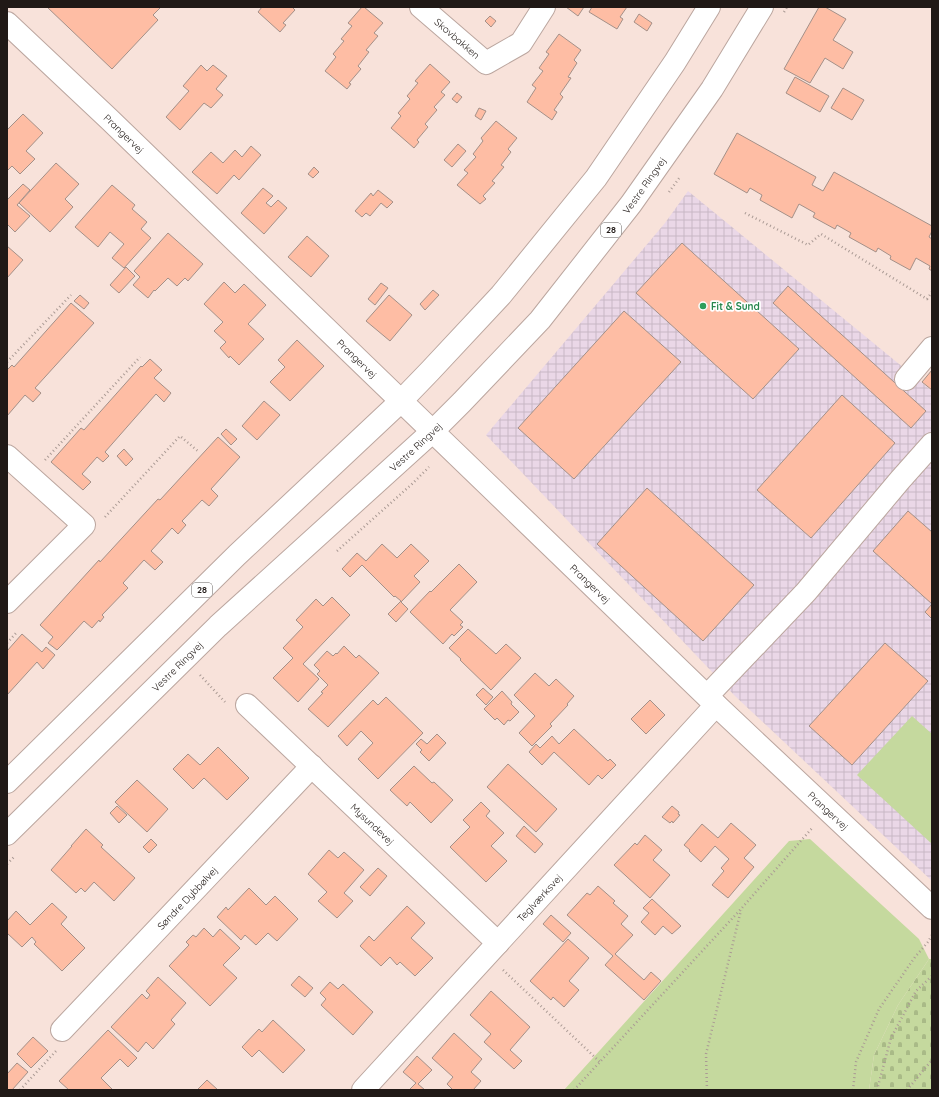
<svg xmlns="http://www.w3.org/2000/svg" width="939" height="1097" font-family="Quicksand,sans-serif">
	<style>
		.industrial { fill: url(#industrial-grid) }
		.cemetery { fill: url(#cemetery-stones) }
		.park { fill: #c5d99e }
		.building { fill: #febda4; stroke: #a49088 }
		.lines { fill: none; stroke-linecap: round; stroke-linejoin: round }
		.minor-casing { stroke: #bba69f; stroke-width: 24 }
		.major-casing { stroke: #bba69f; stroke-width: 24 }
		.path { stroke: #aa9a94; stroke-width: 2.5; stroke-dasharray: 1 3; stroke-linecap: butt }
		.minor { stroke: #fff; stroke-width: 22 }
		.major { stroke: #fff; stroke-width: 22 }
		.leisure-dot { fill: #2e9e5b; stroke: #fff; stroke-width: 1.5 }
		.labels { text-anchor: middle; stroke-width: 3.5; stroke-linejoin: round; paint-order: stroke }
		.shield { fill: #fff; stroke: #635e5c; stroke-width: 1 }
		.shield-label { font-size: 9px; font-weight: bold; fill: #201916 }
		.street-label { font-size: 10px; fill: #201916; stroke: #fff }
		.leisure-label { font-size: 10px; font-weight: bold; fill: #27864d; stroke: #fff; text-anchor: start }
	</style>
	<defs>
		<pattern id="industrial-grid" width="8" height="8" patternUnits="userSpaceOnUse"><rect width="8" height="8" fill="#ead7e7"/><path d="M0 4h8M4 0v8" fill="none" stroke="#c8b8c5"/></pattern>
		<pattern id="cemetery-stones" width="16" height="16" patternUnits="userSpaceOnUse"><rect width="16" height="16" fill="#c5d99e"/><path d="M2 7V4a2 2 0 0 1 4 0v3zM10 15v-3a2 2 0 0 1 4 0v3z" fill="#a9ba87"/></pattern>
	</defs>
	<rect width="100%" height="100%" fill="#f8e2da"/>
	<polygon class="industrial" points="688,191 932,391 932,881 735,696 486,435 665,223"/>
	<polygon class="cemetery" points="929,959 932,959 932,1090 869,1090 874,1055 898,1005"/>
	<g class="park">
		<polygon points="912,716 932,734 932,844 857,775"/>
		<polygon points="810,839 919,939 929,959 898,1005 874,1055 869,1090 564,1090 789,841"/>
	</g>
	<g class="building">
		<polygon points="47,7 161,7 153,15 158,20 112,69"/>
		<polygon points="262,7 292,7 295,10 283,23 286,25 280,32 258,12"/>
		<polygon points="362,7 364,7 383,23 374,33 378,36 366,50 369,52 358,66 361,69 349,83 351,84 347,89 325,71 336,57 333,54 344,41 341,39 352,26 348,23"/>
		<polygon points="566,7 584,7 578,16"/>
		<polygon points="592,7 627,7 620,17 623,19 617,29 589,12"/>
		<polygon points="819,7 825,7 846,19 833,40 853,52 843,69 825,58 810,83 784,69"/>
		<polygon points="639,14 652,23 647,31 634,22"/>
		<polygon points="490,16 496,21 491,27 485,21"/>
		<polygon points="559,34 581,50 574,60 577,63 568,77 571,78 560,94 563,97 554,110 557,112 552,120 527,102 536,88 532,85 543,71 539,68 549,54 546,52"/>
		<polygon points="430,64 450,82 441,92 445,95 434,107 437,110 425,124 428,127 417,140 419,142 414,148 391,128 401,116 398,113 410,99 407,96 418,83 415,81"/>
		<polygon points="201,65 207,71 213,65 227,76 216,89 223,95 211,108 204,103 180,130 166,117 189,91 183,86"/>
		<polygon points="795,77 829,96 820,112 786,93"/>
		<polygon points="843,88 864,100 852,120 831,108"/>
		<polygon points="457,93 462,97 457,103 452,99"/>
		<polygon points="479,108 486,111 481,120 475,116"/>
		<polygon points="23,114 43,133 26,151 35,159 20,174 12,166 7,171 7,130"/>
		<polygon points="496,121 517,138 508,149 511,152 501,165 504,167 492,181 495,183 483,196 486,199 480,204 457,185 468,173 464,170 476,157 473,154 483,141 481,138"/>
		<polygon points="737,133 816,177 812,185 823,191 834,172 932,226 932,231 929,237 932,239 932,271 929,269 930,266 916,258 910,270 890,259 891,256 878,248 876,252 849,237 851,233 837,225 835,229 813,217 815,213 799,204 792,218 760,200 762,195 750,188 747,193 714,174"/>
		<polygon points="458,144 466,151 452,167 444,160"/>
		<polygon points="251,146 261,155 239,180 234,175 217,194 192,172 211,152 223,163 235,150 242,157"/>
		<polygon points="56,163 79,184 65,199 73,207 50,232 19,203"/>
		<polygon points="314,167 319,172 313,178 308,174"/>
		<polygon points="23,184 30,190 17,205 30,216 15,232 7,224 7,200"/>
		<polygon points="112,185 135,205 132,209 147,222 141,229 151,238 124,268 112,258 124,244 110,232 98,247 75,227"/>
		<polygon points="263,188 273,196 266,203 271,207 278,200 287,208 264,234 241,213"/>
		<polygon points="378,190 393,202 387,208 381,203 370,216 366,213 362,217 355,211 371,193 373,196"/>
		<polygon points="168,233 203,264 188,281 185,278 177,286 168,278 155,291 154,290 148,298 133,285 140,277 134,271"/>
		<polygon points="307,236 329,256 311,277 288,257"/>
		<polygon points="682,243 799,349 753,399 636,293"/>
		<polygon points="7,246 23,260 7,278"/>
		<polygon points="126,267 135,276 119,293 110,285"/>
		<polygon points="224,282 235,293 244,284 266,305 248,324 264,339 239,365 230,356 229,358 220,348 226,342 214,331 223,322 204,304"/>
		<polygon points="381,283 388,288 375,305 368,299"/>
		<polygon points="788,286 926,411 911,428 773,303"/>
		<polygon points="433,290 439,295 425,310 420,304"/>
		<polygon points="80,295 89,303 84,309 74,301"/>
		<polygon points="389,295 412,315 390,341 366,321"/>
		<polygon points="71,303 94,323 35,388 41,393 33,402 25,395 7,416 7,370 12,365 14,367"/>
		<polygon points="624,311 681,362 574,479 518,428"/>
		<polygon points="297,340 324,366 290,401 270,382 285,367 278,360"/>
		<polygon points="150,359 162,370 154,378 171,393 164,402 156,394 105,452 109,456 103,462 97,457 82,474 91,482 83,490 51,462 81,428 84,430 141,366 142,367"/>
		<polygon points="932,370 932,390 922,382"/>
		<polygon points="842,395 895,443 811,538 757,490"/>
		<polygon points="264,401 280,415 257,440 242,426"/>
		<polygon points="226,429 237,439 231,445 221,434"/>
		<polygon points="218,437 240,457 211,489 218,496 209,506 202,500 182,521 186,525 178,534 172,528 151,551 163,562 155,570 144,560 123,583 128,588 102,615 104,617 100,622 99,620 92,628 84,621 62,645 57,650 48,643 53,637 40,625 99,560 100,562 158,499 160,500"/>
		<polygon points="124,449 133,459 126,466 117,456"/>
		<polygon points="647,488 754,585 703,641 597,544"/>
		<polygon points="908,511 932,532 932,619 925,612 932,604 873,551"/>
		<polygon points="382,544 397,558 411,544 429,561 414,576 420,582 401,602 408,609 396,622 388,614 401,601 395,596 394,597 362,565 350,577 342,569 357,553 366,561"/>
		<polygon points="459,564 477,582 450,610 463,622 460,625 463,627 454,636 452,634 443,644 410,612 430,591 431,592"/>
		<polygon points="332,597 350,615 303,664 319,679 298,702 273,678 293,658 283,648 303,627 296,620 316,599 323,606"/>
		<polygon points="468,629 496,654 506,644 521,658 491,690 460,660 461,659 449,648"/>
		<polygon points="22,634 42,652 46,647 55,655 43,669 37,662 7,695 7,651"/>
		<polygon points="885,643 928,681 852,765 809,726"/>
		<polygon points="344,646 356,658 359,655 379,673 328,727 308,709 323,693 321,692 328,685 317,674 320,671 314,665 327,651 333,656 336,653 337,654"/>
		<polygon points="535,673 549,686 556,679 574,696 567,704 568,705 550,724 552,726 532,746 519,733 535,716 514,695"/>
		<polygon points="483,688 493,697 486,705 476,695"/>
		<polygon points="502,691 512,702 511,704 519,712 510,721 508,720 504,725 497,718 495,720 484,709"/>
		<polygon points="386,697 423,733 378,779 358,759 373,743 361,731 347,746 338,736 373,700 378,705"/>
		<polygon points="650,700 665,715 646,734 631,719"/>
		<polygon points="574,729 608,761 610,759 616,765 602,779 598,775 589,785 554,752 542,765 529,752 536,744 540,748 552,736 559,744"/>
		<polygon points="437,734 446,743 429,761 420,752 422,750 416,744 421,739 427,744"/>
		<polygon points="218,747 249,778 227,800 204,778 193,789 173,769 188,754 200,765"/>
		<polygon points="508,764 557,809 536,832 487,787"/>
		<polygon points="414,766 432,783 434,782 453,800 431,823 410,802 407,806 390,790"/>
		<polygon points="137,780 168,809 147,832 115,802"/>
		<polygon points="481,802 490,811 486,816 504,833 491,846 507,861 486,882 450,847 470,827 463,820"/>
		<polygon points="117,806 127,815 119,823 110,813"/>
		<polygon points="672,806 679,812 678,814 680,815 673,823 672,821 670,823 662,817"/>
		<polygon points="731,823 756,845 744,858 754,867 728,898 712,885 724,871 721,868 729,859 715,846 701,862 689,851 690,850 684,845 702,824 718,838"/>
		<polygon points="524,826 543,844 535,853 516,836"/>
		<polygon points="86,829 103,845 101,847 135,878 114,901 94,882 85,892 81,888 76,893 51,870 72,846 71,846"/>
		<polygon points="645,835 662,850 653,860 670,875 650,898 614,865 635,843 637,845"/>
		<polygon points="151,839 157,845 149,853 143,847"/>
		<polygon points="329,850 338,858 344,852 364,870 344,893 353,901 337,918 318,901 327,892 308,874"/>
		<polygon points="378,868 387,876 370,896 360,887"/>
		<polygon points="598,886 615,901 613,903 628,916 621,924 633,935 615,954 644,980 651,972 661,981 644,1000 605,965 613,956 567,915 587,893 590,895"/>
		<polygon points="249,888 266,905 275,896 298,919 277,941 268,933 256,945 245,935 241,940 217,917 226,907 228,910"/>
		<polygon points="652,899 681,926 672,934 663,926 655,935 641,922 649,913 643,908"/>
		<polygon points="52,903 67,917 61,924 85,948 62,971 34,944 36,942 32,937 22,947 7,933 7,921 16,911 30,925"/>
		<polygon points="407,906 425,923 411,938 433,958 415,976 400,962 397,965 390,957 381,966 360,946 369,936 374,941"/>
		<polygon points="551,915 571,933 563,942 543,924"/>
		<polygon points="204,928 213,937 220,929 240,948 223,965 237,978 210,1006 169,966 189,945 186,942 193,935 196,937"/>
		<polygon points="568,939 589,958 569,981 579,990 564,1007 553,997 551,1000 530,981"/>
		<polygon points="299,976 313,988 305,997 291,985"/>
		<polygon points="158,977 186,1003 171,1020 175,1024 153,1049 146,1042 138,1052 111,1027 142,994 147,999 150,995 146,991"/>
		<polygon points="330,982 338,989 343,984 373,1012 353,1035 321,1005 326,999 320,993"/>
		<polygon points="491,991 530,1027 510,1050 522,1061 514,1069 484,1042 491,1034 470,1015"/>
		<polygon points="273,1020 305,1050 283,1073 259,1050 252,1057 242,1047 259,1029 262,1032"/>
		<polygon points="108,1030 137,1058 128,1067 120,1059 101,1078 113,1090 69,1090 59,1081"/>
		<polygon points="454,1033 482,1059 471,1072 481,1081 473,1090 453,1090 447,1084 453,1077 432,1058"/>
		<polygon points="33,1037 48,1051 31,1068 17,1054"/>
		<polygon points="417,1056 432,1070 418,1084 425,1090 409,1090 416,1083 403,1072"/>
		<polygon points="17,1063 28,1072 12,1090 7,1090 7,1074"/>
		<polygon points="207,1080 218,1090 197,1090"/>
	</g>
	<g class="lines">
		<g class="minor-casing">
			<g id="minor">
				<path id="s1" d="M421,7l65,56 35,-20 23,-36"/>
				<path id="s2" d="M7,23l102,96 607,586 216,203"/>
				<polyline points="906,379 932,348"/>
				<polyline points="7,456 84,525 7,602"/>
				<polyline points="707,696 806,592 900,480 932,444"/>
				<path id="s3" d="M247,705l251,238"/>
				<path id="s4" d="M62,1030l250,-264"/>
				<path id="s5" d="M363,1090l353,-385"/>
			</g>
		</g>
		<g class="major-casing">
			<g id="major">
				<polyline points="7,782 237,555 401,401 430,371 501,295 596,178 675,62 709,7"/>
				<path id="s6" d="M7,834l211,-208 215,-195 29,-29 78,-82 91,-116 81,-115 50,-82"/>
			</g>
		</g>
		<g class="path">
			<polyline points="784,12 787,7"/>
			<polyline points="669,192 680,177"/>
			<polyline points="745,213 808,245 821,234 927,299 932,292"/>
			<polyline points="7,362 71,295"/>
			<polyline points="45,460 140,357"/>
			<polyline points="105,517 180,436 199,452"/>
			<polyline points="337,551 412,484 429,467"/>
			<polyline points="7,643 17,632"/>
			<polyline points="200,675 225,702"/>
			<polyline points="7,864 15,856"/>
			<polyline points="503,970 600,1062"/>
			<polyline points="20,1090 56,1051"/>
			<polyline points="574,1090 741,909 813,827"/>
			<polyline points="707,1090 706,1054 741,910"/>
			<polyline points="853,1090 856,1062 879,1009 915,957 928,942 932,935"/>
			<polyline points="877,1090 891,1038 916,991 932,976"/>
			<polyline points="907,1090 932,1060"/>
		</g>
		<use href="#minor" class="minor"/>
		<use href="#major" class="major"/>
	</g>
	<circle class="leisure-dot" cx="703" cy="306" r="4"/>
	<g class="labels">
		<g class="shield">
			<rect x="601" y="223" width="20" height="14" rx="3"/>
			<rect x="192" y="583" width="20" height="14" rx="3"/>
		</g>
		<g class="shield-label">
			<text x="611" y="233">28</text>
			<text x="202" y="593">28</text>
		</g>
		<g class="street-label">
			<text dy="4" stroke="none"><textPath href="#s1" startOffset="48">Skovbakken</textPath></text>
			<text dy="4" stroke="none"><textPath href="#s2" startOffset="161">Prangervej</textPath></text>
			<text dy="4" stroke="none"><textPath href="#s6" startOffset="911">Vestre Ringvej</textPath></text>
			<text dy="4" stroke="none"><textPath href="#s2" startOffset="485">Prangervej</textPath></text>
			<text dy="4" stroke="none"><textPath href="#s6" startOffset="563">Vestre Ringvej</textPath></text>
			<text dy="4" stroke="none"><textPath href="#s2" startOffset="809">Prangervej</textPath></text>
			<text dy="4" stroke="none"><textPath href="#s6" startOffset="239">Vestre Ringvej</textPath></text>
			<text dy="4" stroke="none"><textPath href="#s2" startOffset="1138">Prangervej</textPath></text>
			<text dy="4" stroke="none"><textPath href="#s3" startOffset="173">Mysundevej</textPath></text>
			<text dy="4" stroke="none"><textPath href="#s4" startOffset="182">Søndre Dybbølvej</textPath></text>
			<text dy="4" stroke="none"><textPath href="#s5" startOffset="261">Teglværksvej</textPath></text>
		</g>
		<g class="leisure-label">
			<text x="711" y="310">Fit &amp; Sund</text>
		</g>
	</g>
	<rect width="939" height="1097" fill="none" stroke="#201916" stroke-width="16"/>
</svg>
